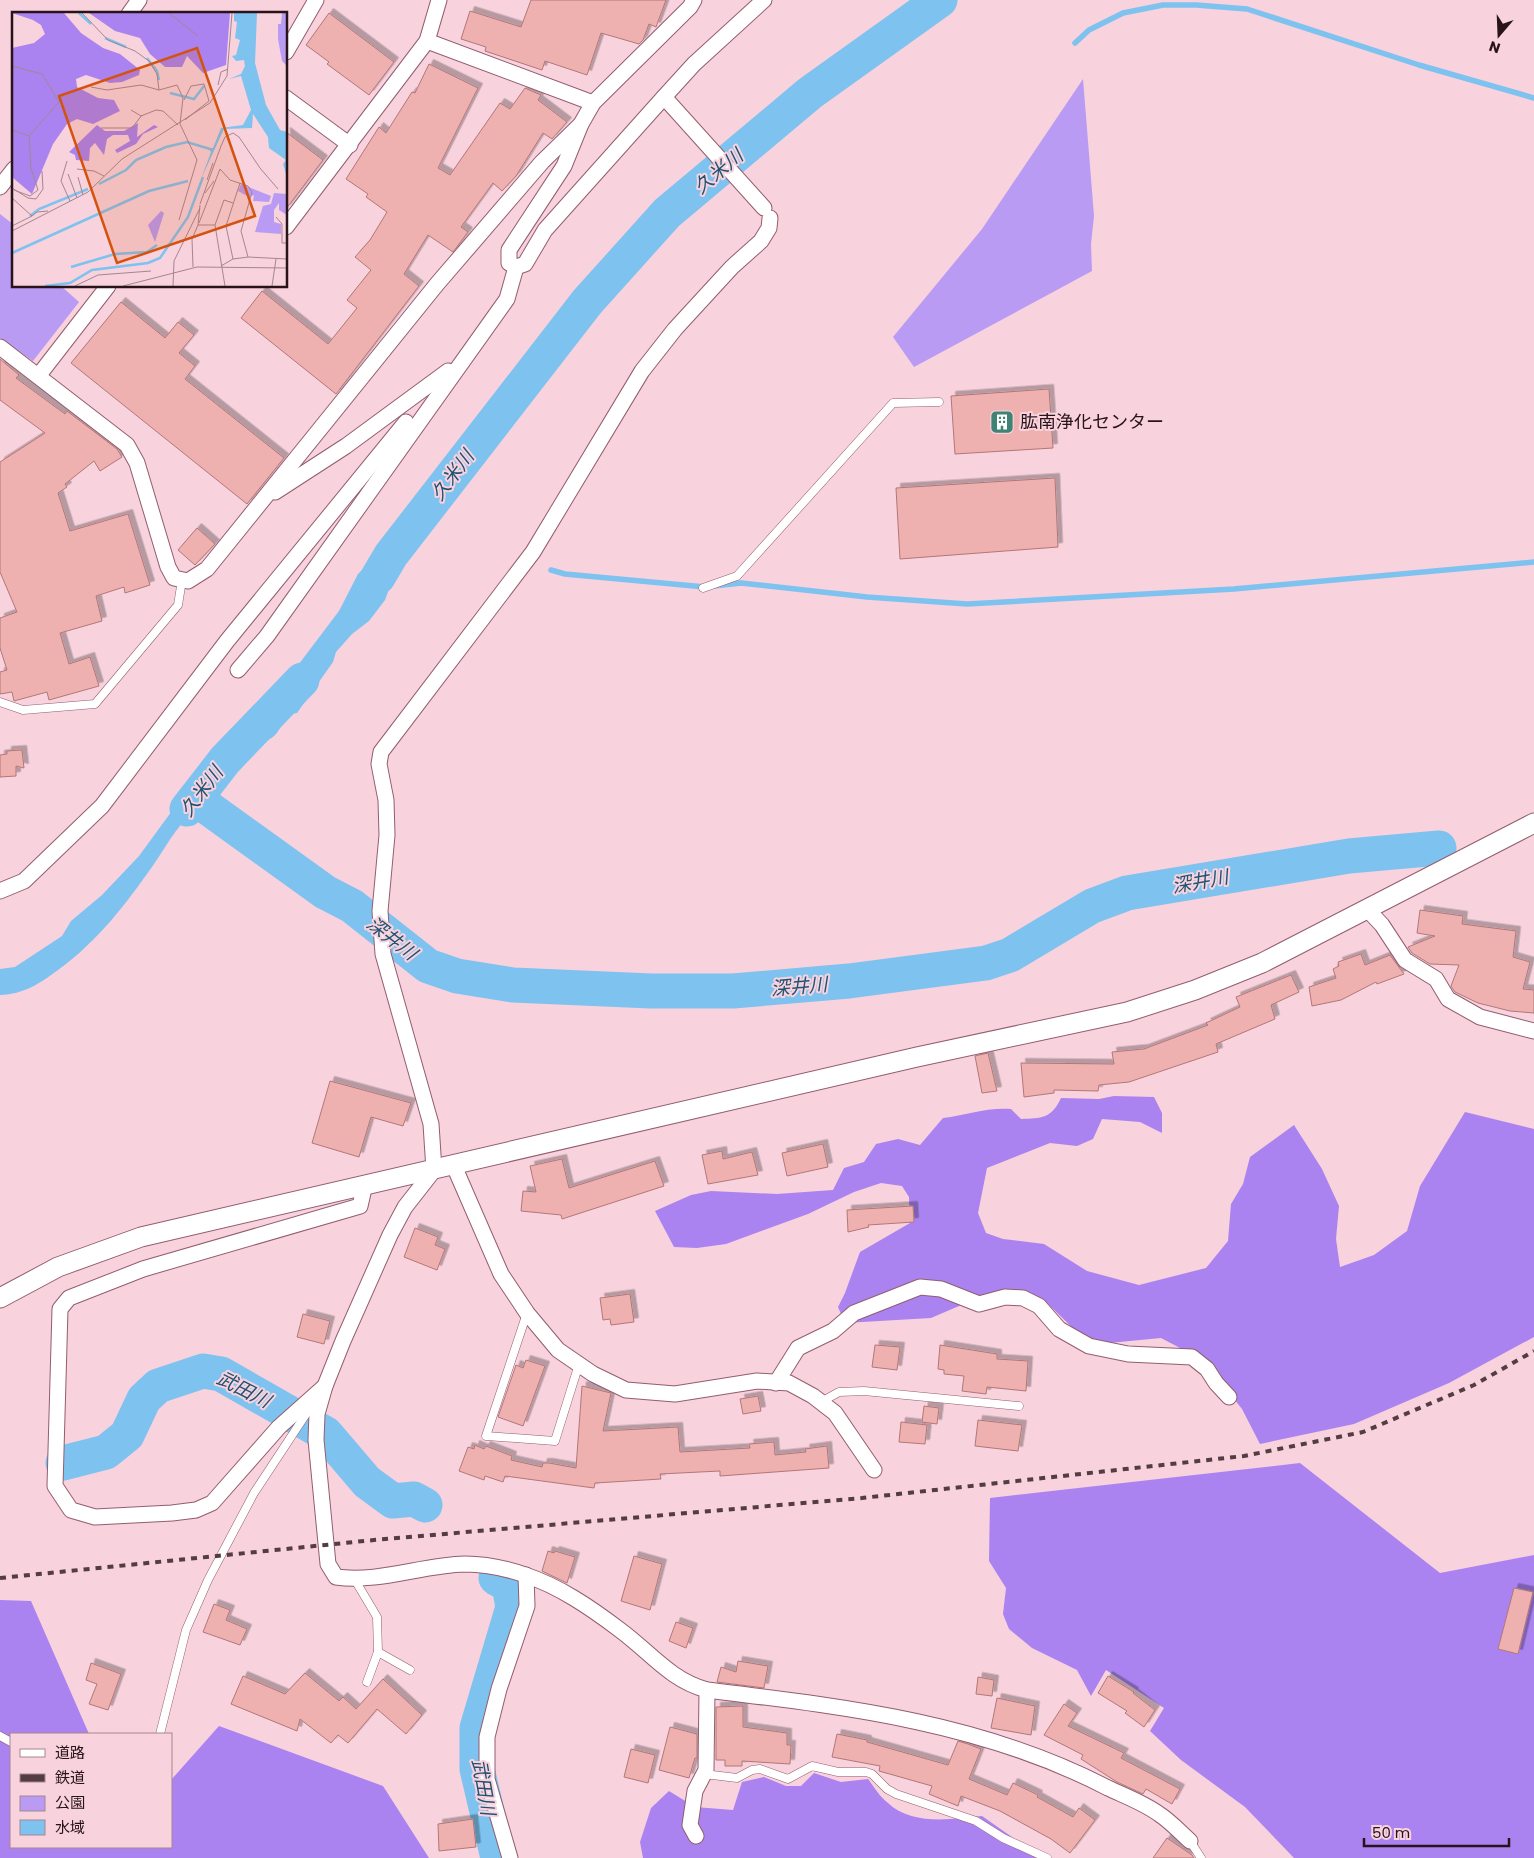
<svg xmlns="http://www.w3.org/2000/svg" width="1534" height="1858" font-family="Poppins,'Noto Sans JP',sans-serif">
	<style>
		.green { fill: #b99bf4 }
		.forest { fill: #aa83f0 }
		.water { fill: #7ec2ef }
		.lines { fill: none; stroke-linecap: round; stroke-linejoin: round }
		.stream { stroke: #7ec2ef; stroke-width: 5.5 }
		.river { stroke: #7ec2ef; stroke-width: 35 }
		.building { fill: #efb0b0; stroke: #b27778; filter: url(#shadow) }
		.service-casing { stroke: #935d6f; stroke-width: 9 }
		.minor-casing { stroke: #935d6f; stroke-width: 17 }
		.tertiary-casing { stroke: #935d6f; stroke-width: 21 }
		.service { stroke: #fff; stroke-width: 8 }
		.minor { stroke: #fff; stroke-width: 15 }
		.tertiary { stroke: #fff; stroke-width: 19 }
		.rail { stroke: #543c43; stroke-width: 4; stroke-dasharray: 6 6; stroke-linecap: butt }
		.labels { text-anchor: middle; stroke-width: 4; stroke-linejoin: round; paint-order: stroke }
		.poi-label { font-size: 18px; fill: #28131a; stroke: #f8d2dd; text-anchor: start }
		.water-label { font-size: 19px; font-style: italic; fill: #205372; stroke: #f8d2dd }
		.inset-river { fill: none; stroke: #7ec2ef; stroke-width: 2.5 }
		.inset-road { fill: none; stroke: #a5868f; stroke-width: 1 }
		.view { fill: #d5520d; fill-opacity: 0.15; stroke: #d5520d; stroke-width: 2.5 }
		.inset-edge { fill: none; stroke: #28131a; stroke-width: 2.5 }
	</style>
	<defs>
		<filter id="shadow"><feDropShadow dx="4.5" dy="-4.5" stdDeviation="0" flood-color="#0004"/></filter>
	</defs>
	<rect width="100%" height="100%" fill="#f8d2dd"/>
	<g class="green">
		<polygon points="1083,79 1094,216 1091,244 1092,271 914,367 893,337 982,229"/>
		<polygon points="0,214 14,225 14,286 61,286 79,302 33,361 0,338"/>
	</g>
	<g class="forest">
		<path d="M1114,1096l40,1 8,16v20l-22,-11 -38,-3 -9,20 -16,7 -27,-3 -63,25 -9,45 8,20 17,6 41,5 43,27 52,14 67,-17 22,-27 3,-37 12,-20 7,-27 44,-32 28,44 17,37 -3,33 4,28 34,-12 33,-24 13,-45 45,-74 69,17v208l-85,46 -95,41 -94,20 -18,-35 -39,-49 -42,-22 -52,5 -28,-7 -36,-35 -72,-1 -42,18 -86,5 -7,-16 7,-14 15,-41 50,-29 -1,-26 -7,-11 -21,-3 -27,9 -46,22 -82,30 -29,4 -23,-1 -19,-36 36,-16 20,-4 66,3 56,-4 11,-22 20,-6 12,-18 22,-5 22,6 23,-27c23,-3 45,-11 68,-9l10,10c21,-1 30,0 40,-21l38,1z"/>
		<polygon points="1300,1463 1440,1573 1534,1555 1534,1858 1294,1858 1245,1807 1181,1760 1150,1731 1164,1708 1106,1670 1091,1696 1077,1670 1032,1648 1009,1629 1003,1614 1006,1588 989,1561 990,1498"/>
		<polygon points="0,1600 31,1601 89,1734 11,1734 11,1847 171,1847 171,1780 219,1726 383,1786 429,1858 0,1858"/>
		<path d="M814,1773l27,9 27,-3c6,8 12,18 20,24 24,23 64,16 94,13l60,42h-399l-3,-16 11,-34 18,-17 26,16 38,3 9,-28 22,-5 22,9h15z"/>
	</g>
	<path class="water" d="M403,528l3,2 1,19 -10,18 -12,33 -16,21 -17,13 -16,18 -3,10 -36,51c-13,1 -14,13 -21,21 -2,3 -7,5 -9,7 -17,18 -37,29 -53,48l30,34 -12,14 -41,-22c-16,13 -25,32 -37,49 -28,40 -56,77 -96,106 -19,14 -34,24 -58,25v-26l15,-2 47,-31 9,-15 31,-26 37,-39 38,-52 64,-54 23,-14 4,-10 1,-33 8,-10 6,2 56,-74 19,-37z"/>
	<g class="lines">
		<g class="stream">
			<polyline points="1075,43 1089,30 1123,13 1163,5 1196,5 1247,9 1419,65 1534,98"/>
			<polyline points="551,570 565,574 705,587"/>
			<polyline points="714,586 741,583 867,597 967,604 1234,589 1534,562"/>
		</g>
		<g class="river">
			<polyline points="378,577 391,555 587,302 667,213 810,93 940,0"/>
			<polyline points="200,802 325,892 352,906 428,966 457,976 513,985 651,991 733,991 849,981 986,963 1010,955 1092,906 1127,893 1349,856 1439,848"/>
			<polyline points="187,809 225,760 302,680"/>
			<polyline points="63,1463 106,1452 127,1435 144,1399 158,1386 203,1371 221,1374 326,1434 367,1482 393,1501 414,1499 425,1505"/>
			<polyline points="496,1578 509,1585 513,1607 477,1728 477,1769 498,1858"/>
		</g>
	</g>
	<g class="building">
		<polygon points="531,0 666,0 656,27 649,24 643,40 639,44 601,33 587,75 545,61 542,70 485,51 486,47 461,39 470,11 521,27"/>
		<polygon points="329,13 394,62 369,95 327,64 329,62 306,45"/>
		<polygon points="429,64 478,88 438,168 450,175 500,103 510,109 525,88 541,95 538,100 567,122 552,139 543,133 516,176 502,191 493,183 461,227 468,232 453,252 428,235 404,274 419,286 336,394 241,318 262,291 328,344 357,308 347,300 371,270 355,257 370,240 387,212 366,197 368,194 346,179 379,127 386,133 412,92 415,93"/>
		<polygon points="286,132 323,160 286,209"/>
		<polygon points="121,302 165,338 178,322 194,335 179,353 195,366 185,379 284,458 247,504 71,363"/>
		<polygon points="0,359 19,375 16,378 65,414 67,411 117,449 122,457 100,471 94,461 65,484 67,487 58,493 70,531 128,514 150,585 125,593 124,587 96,596 102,621 60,633 69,664 90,657 99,686 49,700 47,692 14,701 12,692 0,694 0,672 7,670 0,648 0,618 17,612 0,572 0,462 45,433 0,400"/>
		<polygon points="1049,389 1053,448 955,454 951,396"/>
		<polygon points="1055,478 1058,547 900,559 896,488"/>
		<polygon points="197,528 215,544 195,565 178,550"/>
		<polygon points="22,750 24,768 16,766 16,776 0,777 0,755 7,754 7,751"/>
		<polygon points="1420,910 1463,916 1462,924 1516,931 1513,957 1530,962 1523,989 1534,990 1534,1013 1510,1011 1478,1003 1455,992 1451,986 1459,965 1430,964 1412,953 1408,947 1435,936 1417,933"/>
		<polygon points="1361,954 1365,965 1390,955 1404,974 1377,984 1376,982 1341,1000 1312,1006 1309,987 1336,978 1333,969 1339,966 1338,962"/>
		<polygon points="1291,975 1299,992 1271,1005 1275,1019 1216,1044 1218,1052 1129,1082 1099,1085 1098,1091 1054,1090 1054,1093 1024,1097 1021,1063 1114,1064 1112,1052 1144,1049 1208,1025 1206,1023 1240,1007 1236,997"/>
		<polygon points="988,1053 997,1091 982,1093 975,1056"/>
		<polygon points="330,1081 411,1103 403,1126 371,1117 359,1157 312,1143"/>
		<polygon points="823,1144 828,1167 787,1176 782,1153"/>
		<polygon points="722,1151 723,1159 752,1152 758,1175 708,1184 702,1155"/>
		<polygon points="562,1159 569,1188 655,1161 664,1186 562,1219 561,1215 521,1211 523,1191 536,1192 530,1166"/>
		<polygon points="913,1206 914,1222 868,1225 869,1227 848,1232 847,1210"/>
		<polygon points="415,1228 438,1237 435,1245 445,1249 437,1270 404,1257"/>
		<polygon points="630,1294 634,1322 611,1325 610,1319 603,1320 600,1298"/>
		<polygon points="303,1314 330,1321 324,1344 297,1337"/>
		<polygon points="875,1345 900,1347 897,1370 872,1367"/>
		<polygon points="940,1345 997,1354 997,1359 1028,1361 1026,1391 987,1387 986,1394 962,1391 964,1376 944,1374 944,1370 938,1369"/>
		<polygon points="526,1360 545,1366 523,1426 498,1417 516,1365 523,1368"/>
		<polygon points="582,1386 611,1393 603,1431 678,1427 680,1452 750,1448 749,1444 774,1442 775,1455 806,1452 805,1449 827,1446 829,1468 720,1476 720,1471 660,1474 661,1479 595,1483 594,1488 505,1476 503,1482 485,1476 484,1480 459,1471 468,1447 474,1449 475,1445 484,1449 486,1446 512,1456 511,1460 542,1467 543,1463 549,1463 576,1468"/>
		<polygon points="758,1396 761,1411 743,1414 740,1399"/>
		<polygon points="924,1406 939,1408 937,1424 922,1422"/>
		<polygon points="978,1420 1022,1425 1018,1451 975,1446"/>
		<polygon points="901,1422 927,1425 925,1444 899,1442"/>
		<polygon points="548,1551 554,1553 555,1551 575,1557 567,1583 542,1571"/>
		<polygon points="634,1556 662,1564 650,1610 621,1601"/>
		<polygon points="1514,1588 1533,1592 1518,1654 1498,1649"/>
		<polygon points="214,1604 230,1610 226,1620 247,1629 240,1645 203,1632"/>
		<polygon points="676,1622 693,1628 686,1648 669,1641"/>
		<polygon points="738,1661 768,1666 764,1688 717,1682 721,1667 736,1672"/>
		<polygon points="91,1663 121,1674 108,1710 89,1704 97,1684 86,1680"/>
		<polygon points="305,1673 339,1701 343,1697 356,1709 383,1679 422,1715 406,1734 377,1709 348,1743 338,1735 331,1743 300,1719 297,1731 231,1704 243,1676 285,1694"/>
		<polygon points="1108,1676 1134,1692 1133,1693 1155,1710 1144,1727 1125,1713 1127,1711 1098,1693"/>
		<polygon points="978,1677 994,1680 992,1696 976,1694"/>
		<polygon points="997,1698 1035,1706 1031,1735 991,1728"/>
		<polygon points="1064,1704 1077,1713 1068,1726 1124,1753 1121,1758 1180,1789 1172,1804 1146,1789 1143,1794 1117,1782 1081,1759 1083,1755 1044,1735"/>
		<polygon points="743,1706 743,1727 787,1733 787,1745 791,1745 790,1764 742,1761 742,1766 725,1766 725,1760 716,1760 716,1707"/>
		<polygon points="670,1727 697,1734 697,1758 695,1758 689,1778 659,1770"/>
		<polygon points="837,1734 867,1740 867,1742 948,1765 958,1741 968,1744 981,1749 969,1779 1007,1795 1013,1783 1038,1795 1037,1797 1073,1817 1079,1808 1095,1820 1070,1853 1051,1839 1000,1811 961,1796 958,1806 929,1794 932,1786 879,1771 880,1766 832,1757"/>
		<polygon points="631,1749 655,1755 648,1783 624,1777"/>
		<polygon points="473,1819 476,1847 439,1851 438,1824"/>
		<polygon points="1167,1838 1192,1855 1194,1858 1153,1858"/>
	</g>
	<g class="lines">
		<g class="service-casing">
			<g id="service">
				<polyline points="703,588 737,576 893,403 939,402"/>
				<polyline points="0,702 23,710 95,704 178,605 182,580"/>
				<polyline points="527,1313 486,1436 555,1441 579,1364"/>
				<polyline points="821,1402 839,1392 864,1391 1019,1406"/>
				<polyline points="355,1580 377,1617 378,1652 367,1682"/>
				<polyline points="378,1652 410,1670"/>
				<polyline points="160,1734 186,1630 208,1580 254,1493 312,1405"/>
				<polyline points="0,1736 11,1742"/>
				<polyline points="704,1774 737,1778 752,1770 760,1769 788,1779 812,1766 838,1772 866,1772 872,1774 887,1789 896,1794 976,1821 1003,1838 1047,1858"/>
				<polyline points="1190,1841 1201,1858"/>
			</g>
		</g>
		<g class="minor-casing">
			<g id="minor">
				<polyline points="129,14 139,0"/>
				<polyline points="427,41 593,103"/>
				<polyline points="286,52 316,0"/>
				<polyline points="664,97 764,208"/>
				<polyline points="286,98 350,145"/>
				<polyline points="0,187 14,169"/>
				<path d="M770,218l-1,10 -8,13 -29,26 -57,62 -33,42 -109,181 -152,200 -2,12 7,36 1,35 -7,76 3,43 48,170 3,46 -29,37 -15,28 -47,106 -18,45 -8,28 -1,26 12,124 8,13c43,6 86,-12 129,-13 21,0 40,4 60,11 34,11 66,33 95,55 30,22 50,50 87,60 139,17 274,32 401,98 17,8 36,15 51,26 11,7 21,18 31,27"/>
				<polyline points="286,227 427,41 439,0"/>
				<polyline points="516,267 525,264 545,230 664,97 694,64 764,0"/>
				<polyline points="0,347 127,445 137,463 168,567 174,578 188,581 207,569 437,284 542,162 581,124"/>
				<polyline points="39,375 108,286"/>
				<polyline points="275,492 346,446 448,371"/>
				<polyline points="238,670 267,636 507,299 516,267 509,263 509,250 564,166 581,124 593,103 690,7 694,0"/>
				<polyline points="0,891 24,881 102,806 227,641 406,422"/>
				<polyline points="1367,909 1382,925 1405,960 1436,979 1448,999 1480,1017 1534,1031"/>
				<polyline points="454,1166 501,1274 527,1313 558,1350 593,1374 626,1390 675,1394 757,1381 789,1383 813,1396 835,1413 874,1470"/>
				<polyline points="776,1383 798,1348 833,1331 854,1313 920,1287 941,1289 979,1304 1005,1297 1023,1298 1039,1306 1059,1329 1089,1346 1128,1354 1192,1357 1207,1369 1216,1383 1229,1397"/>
				<polyline points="325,1386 279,1427 212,1503 196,1510 172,1513 95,1517 71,1510 55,1486 60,1309 69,1298 143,1269 360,1206 365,1184"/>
				<polyline points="696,1836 690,1825 695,1791 706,1770 707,1690"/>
				<polyline points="510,1858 487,1779 487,1737 499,1689 527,1606 526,1575"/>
			</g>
		</g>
		<g class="tertiary-casing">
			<polyline id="tertiary" points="0,1298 58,1267 141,1237 917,1057 1127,1012 1195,990 1262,963 1534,823"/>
		</g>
		<use href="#service" class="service"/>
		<use href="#minor" class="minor"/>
		<use href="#tertiary" class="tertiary"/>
		<polyline class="rail" points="0,1578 374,1540 862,1498 1244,1456 1363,1432 1474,1385 1534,1351"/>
	</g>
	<defs>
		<g id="building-square" transform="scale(1.25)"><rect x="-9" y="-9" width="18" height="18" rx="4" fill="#408375" stroke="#f8d2dd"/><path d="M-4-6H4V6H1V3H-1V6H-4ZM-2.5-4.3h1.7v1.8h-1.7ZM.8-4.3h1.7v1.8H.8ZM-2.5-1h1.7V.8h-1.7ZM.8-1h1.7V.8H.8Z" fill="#fff"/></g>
	</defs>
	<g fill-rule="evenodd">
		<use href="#building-square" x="1002" y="422"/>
	</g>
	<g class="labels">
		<g class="poi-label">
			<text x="1020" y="428">肱南浄化センター</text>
		</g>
		<g class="water-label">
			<text transform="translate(718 171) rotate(-40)" y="7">久米川</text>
			<text transform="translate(452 475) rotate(-53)" y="7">久米川</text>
			<text transform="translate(201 791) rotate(-53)" y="7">久米川</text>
			<text transform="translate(1200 881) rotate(-10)" y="7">深井川</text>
			<text transform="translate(392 938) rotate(38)" y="7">深井川</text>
			<text transform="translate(799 986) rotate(-5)" y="7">深井川</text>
			<text transform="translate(244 1389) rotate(27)" y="7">武田川</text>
			<text transform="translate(484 1787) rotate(80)" y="7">武田川</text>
		</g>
	</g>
	<g transform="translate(12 12)">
		<rect width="275" height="275" fill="#f8d2dd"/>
		<path d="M270,1h5v53l-5,-5 -4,-22v-15h3zM229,172l30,12 -2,6 -16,-1 1,-6 -5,2 -11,-6zM262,181l13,1v21l-8,-5v-7l-5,7v12l7,2v10l-26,-2 8,-26 8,-2zM149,199l3,2 -9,29 -7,-17z" fill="#b99bf4"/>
		<path d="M0,1h52l17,20 22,15 17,6 20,16 -1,5 -17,7 -12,1 -24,-8 -10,4 1,8 21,11 16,2 6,11 -27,13 -16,-5 -10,5 -14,20 -21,50 -20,-17v-129l22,-5 11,-9 -4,-9 -8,-5zM77,1h141l-4,52 -23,8 -16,-17 -5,11h-17l-15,-13 -10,-16 -25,-7zM126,111l-1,14 17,-12 4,2 -15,7 -7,10 -19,9 -2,-3 15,-9 -2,-6h-15l-6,4 -3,16 -9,-12 -5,5 -1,13 -13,-1 -1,-5 -6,-3 28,-27 8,6h19z" fill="#aa83f0"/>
		<path d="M222,1h23l-2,50 11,42 14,25 7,2v45l-4,-13 3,-4 -17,-12 -1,-11 -15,-23 -1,14 -28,1 -23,50 10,-27 -3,-4h5l8,-20 22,-3 8,-15 -10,-34 -12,3 12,-5 4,-8 -1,-6 -8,1 -4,-5 4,-1 4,-15 -5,-2 2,-16 -3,-1z" fill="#7ec2ef"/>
		<path class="inset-river" d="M67,1l12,11M93,26l21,9M135,46l10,13 2,9M158,81l24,6 10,-13M87,172l27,-14 10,-10 30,-13 21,-5 23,7M18,204l9,-7 49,-20M0,241l137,-62 39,-10M59,255l44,-13 32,-2 10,-7M33,274l25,-3 22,-13 56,-7 12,-5 28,-41 15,-40"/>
		<path class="inset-road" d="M70,1l26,27 27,11 14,10 8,13 2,16M157,1l29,23M0,54l30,8 17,28 -30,34 -17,-6M206,73l3,-13 7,-3M79,75l16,3 34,-5 18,5 18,-5 6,13 -3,26 17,36 -18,60M172,88l7,-14 13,-2 5,17 -24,19M119,98l10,6 15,-6 7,1 15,14M89,116h31l10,-13M55,149l-6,20 9,20M65,157l17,2 10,5M56,162l9,24M66,165l5,18M195,168l6,-17M0,176l16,10 8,1 7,-10 -1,-18M2,178l16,6 8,-6 -7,-22 -2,-32M193,181l9,-12M0,186l20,18 5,-4 11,-1M188,192l21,-58 4,-9 8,-4 6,4 21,31 18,21M264,205l6,7v19h5M187,211l21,-54 10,11 18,6 4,6 -11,39 7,26M186,213h17M0,214l20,-10M0,219l76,-39 34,-33 88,-56 17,-27 5,-63M221,247l-7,-33 14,-43M209,254l12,-7 15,-2 39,2M181,255l-1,-28 6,-14 2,-20M63,274l23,-11 53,-4M111,274l74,-19 90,1M161,274l1,-25 26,-53M213,274l-10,-61 9,-25 9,3M260,274l4,-27"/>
		<path class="view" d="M185,36l58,168 -138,47 -58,-167z"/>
		<rect width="275" height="275" class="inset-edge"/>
	</g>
	<rect x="10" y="1733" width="162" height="115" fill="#f8d2dd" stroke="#a5868f"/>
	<rect x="20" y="1749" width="25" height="8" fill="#ffffff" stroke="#a5868f"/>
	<text x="55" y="1758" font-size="15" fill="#28131a">道路</text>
	<rect x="20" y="1774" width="25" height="8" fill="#543c43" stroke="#a5868f"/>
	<text x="55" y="1783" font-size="15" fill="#28131a">鉄道</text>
	<rect x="20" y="1796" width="25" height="15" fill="#b99bf4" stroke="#a5868f"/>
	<text x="55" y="1808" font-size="15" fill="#28131a">公園</text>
	<rect x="20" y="1820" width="25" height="15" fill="#7ec2ef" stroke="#a5868f"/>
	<text x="55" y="1833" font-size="15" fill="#28131a">水域</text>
	<g transform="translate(1499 35) rotate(199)" stroke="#f8d2dd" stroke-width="4" paint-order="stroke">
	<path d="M0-4L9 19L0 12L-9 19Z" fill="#28131a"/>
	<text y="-8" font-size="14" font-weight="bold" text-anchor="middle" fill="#28131a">N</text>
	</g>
	<path d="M1364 1838v8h145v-8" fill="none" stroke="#28131a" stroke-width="2.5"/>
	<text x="1372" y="1838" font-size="15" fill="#28131a" stroke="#f8d2dd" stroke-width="4" paint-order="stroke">50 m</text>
</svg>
